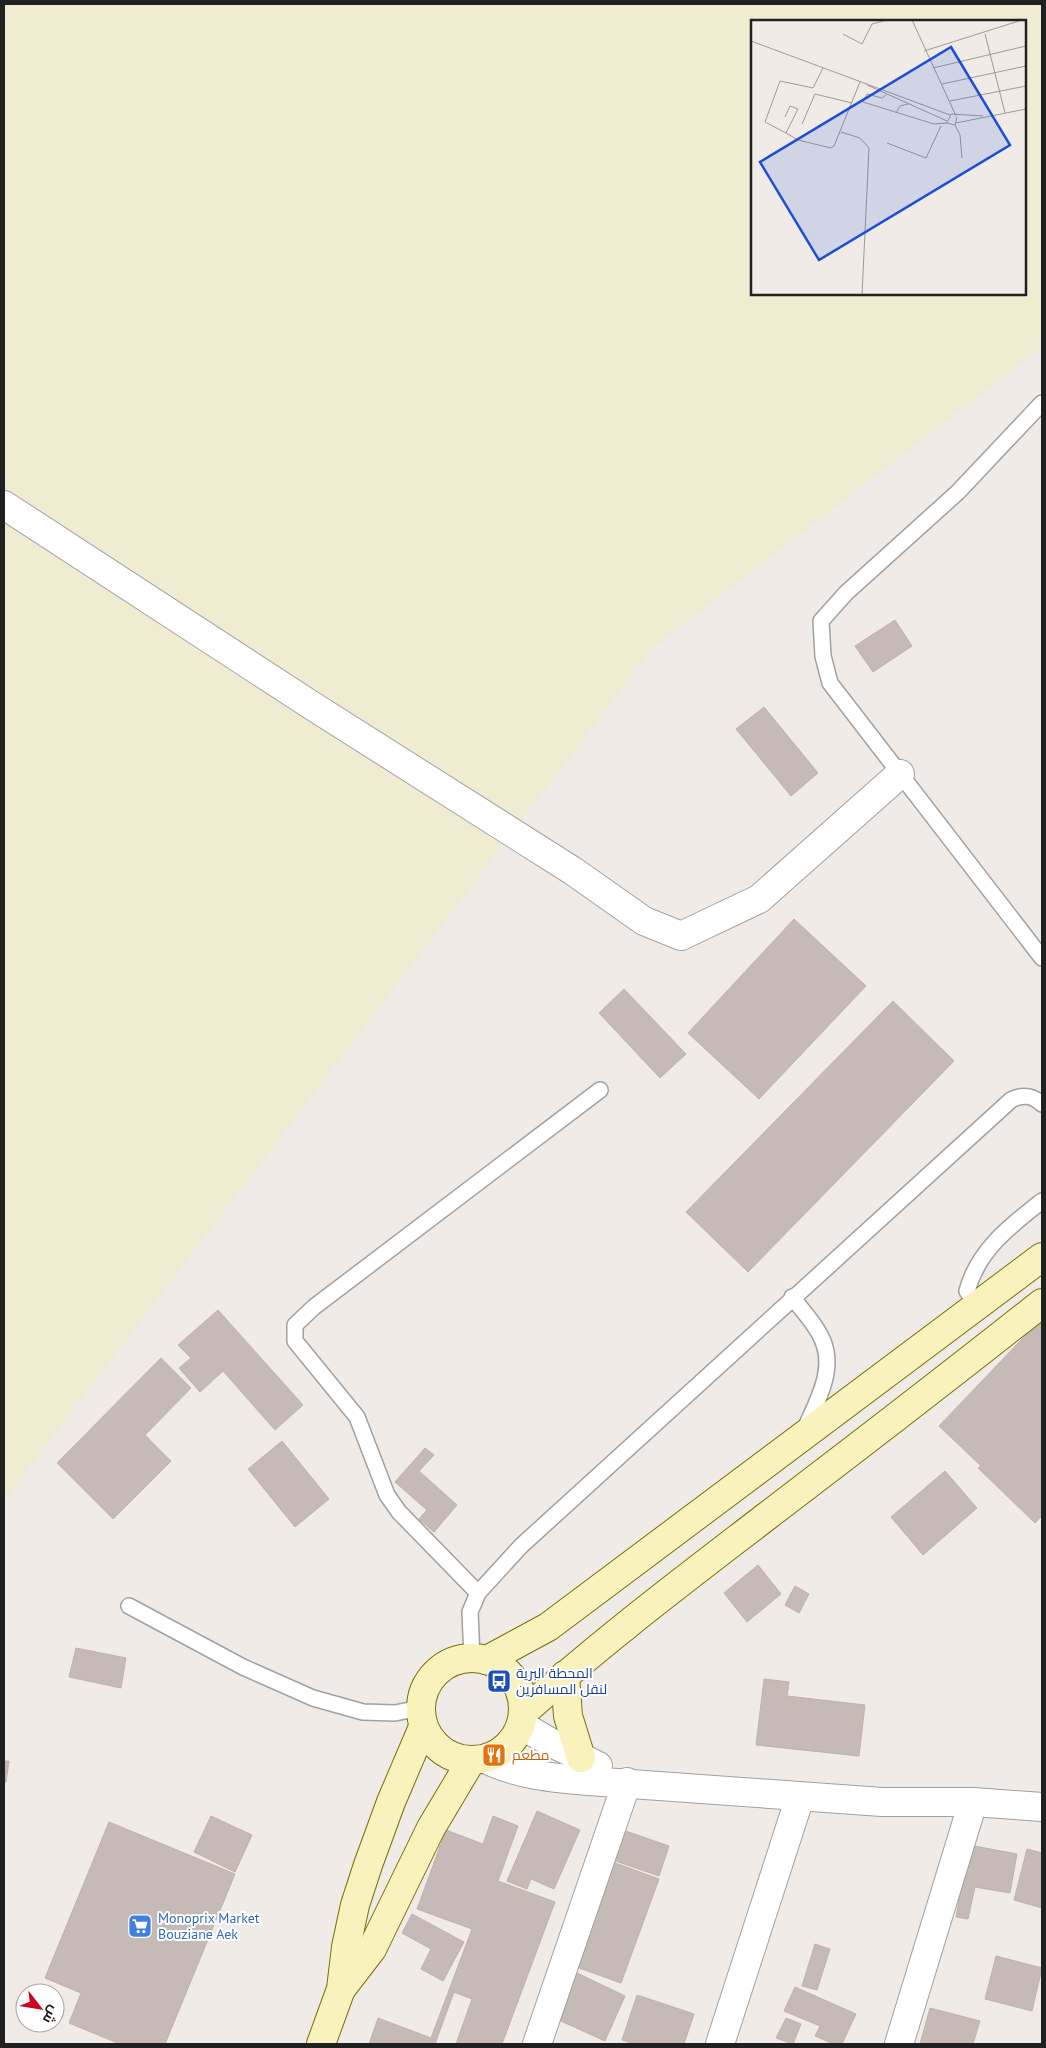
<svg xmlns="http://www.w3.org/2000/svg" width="1046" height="2048" font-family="'PT Sans',Cairo,sans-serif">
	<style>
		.farmland { fill: #efecd2; fill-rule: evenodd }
		.building { fill: #c5bab6; stroke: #c2b0a9 }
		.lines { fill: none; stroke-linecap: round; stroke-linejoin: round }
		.lane-casing { stroke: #a1a1a1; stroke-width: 18 }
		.street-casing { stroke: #a1a1a1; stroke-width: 30 }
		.secondary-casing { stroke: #787106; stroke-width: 30 }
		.lane { stroke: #fff; stroke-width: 15 }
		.street { stroke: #fff; stroke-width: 28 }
		.secondary { stroke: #f9f2bc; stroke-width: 28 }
		.labels { text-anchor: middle; stroke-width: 4; stroke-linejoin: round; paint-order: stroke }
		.transit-label { font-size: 14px; fill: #164399; stroke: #fff; text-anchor: start }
		.food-label { font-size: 14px; fill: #c56008; stroke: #fff; text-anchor: start }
		.shop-label { font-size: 14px; fill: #366cbe; stroke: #fff; text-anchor: start }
		.inset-road { fill: none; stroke: #9d9a97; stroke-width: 1 }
		.view { fill: #1d4ed8; fill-opacity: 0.15; stroke: #1d4ed8; stroke-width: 2.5 }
		.inset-edge { fill: none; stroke: #202020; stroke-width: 2.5 }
	</style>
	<rect width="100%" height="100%" fill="#f0ebe7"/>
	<path class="farmland" d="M4,4h1038v343l-389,301 -649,853zM752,21h273v273h-273z"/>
	<g class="building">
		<polygon points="895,620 912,646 873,672 855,646"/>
		<polygon points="764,707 818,773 791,796 736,729"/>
		<polygon points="794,919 866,986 759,1099 688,1033"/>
		<polygon points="624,989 686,1054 660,1078 599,1013"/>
		<polygon points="893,1001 954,1061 748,1272 686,1212"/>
		<polygon points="218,1310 303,1405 275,1430 223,1371 200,1392 179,1368 191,1358 178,1345"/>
		<polygon points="1042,1318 1042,1516 1035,1523 978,1468 981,1466 939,1426"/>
		<polygon points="161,1358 191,1388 145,1435 171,1461 113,1519 57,1463"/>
		<polygon points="282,1441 329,1499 295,1527 248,1469"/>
		<polygon points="425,1448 434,1455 419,1471 457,1505 434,1532 419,1519 427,1510 395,1482"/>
		<polygon points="945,1471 977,1508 923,1555 891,1517"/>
		<polygon points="758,1565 781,1594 747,1622 724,1593"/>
		<polygon points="795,1586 809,1594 799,1613 785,1605"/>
		<polygon points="76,1648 126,1658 121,1688 69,1677"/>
		<polygon points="764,1679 789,1682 787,1696 865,1705 859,1756 756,1745"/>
		<polygon points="4,1761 9,1761 6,1782 4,1781"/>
		<polygon points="537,1811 580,1830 554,1889 531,1879 527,1889 507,1881"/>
		<polygon points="211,1816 252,1835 235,1872 194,1852"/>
		<polygon points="493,1816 518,1826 498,1881 555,1902 502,2044 456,2044 472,1999 454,1992 435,2044 369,2044 378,2018 431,2038 472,1929 417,1909 446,1830 483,1844"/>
		<polygon points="109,1822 235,1874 165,2044 120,2044 69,2023 81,1993 45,1978"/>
		<polygon points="614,1827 669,1846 659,1876 604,1857"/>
		<polygon points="969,1845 1017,1854 1010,1893 975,1887 968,1919 956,1917"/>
		<polygon points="1027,1849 1042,1853 1042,1908 1014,1900"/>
		<polygon points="599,1857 659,1879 621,1983 568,1964"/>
		<polygon points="412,1914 464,1942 443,1981 421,1969 431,1949 402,1933"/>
		<polygon points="815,1944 830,1949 817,1990 802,1986"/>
		<polygon points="996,1956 1042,1968 1032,2011 985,1999"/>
		<polygon points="573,1971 625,1996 605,2041 552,2017"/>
		<polygon points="795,1987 856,2014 842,2044 833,2044 815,2036 820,2026 784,2011"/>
		<polygon points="637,1995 694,2014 684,2044 635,2044 622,2040"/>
		<polygon points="930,2008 980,2021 973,2044 920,2044"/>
		<polygon points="786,2018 801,2024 793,2044 776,2038"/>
	</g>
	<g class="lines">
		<g class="lane-casing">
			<g id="lane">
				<polyline points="1042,403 958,492 846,593 821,621 823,656 830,683 1042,958"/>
				<path d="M792,1297c9,12 21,24 28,38 18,32 -3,66 -16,96"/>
				<path d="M977,1306l-10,-15c11,-41 43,-65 75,-90"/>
				<polyline points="478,1593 399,1512 387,1495 357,1417 295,1341 295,1325 314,1307 600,1090"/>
				<polyline points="129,1606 243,1667 313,1698 363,1712 395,1713 420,1708"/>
				<path d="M472,1658l-2,-46 8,-19 43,-47 490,-446c12,-6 21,-5 31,4"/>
			</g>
		</g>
		<g class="street-casing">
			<g id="street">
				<polyline points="4,505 311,705 573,871 644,921 681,936 759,899 900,774"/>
				<polyline points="521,1725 550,1742 598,1766"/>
				<path d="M485,1759c33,16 68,19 104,22l293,21h91l69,5"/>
				<polyline points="537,2044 627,1782"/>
				<polyline points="720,2044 800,1797"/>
				<polyline points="899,2044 973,1802"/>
			</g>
		</g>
		<g class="secondary-casing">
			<g id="secondary">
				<circle cx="472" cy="1709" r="51"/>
				<polyline points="487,1660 548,1627 1042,1257"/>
				<polyline points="565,1675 568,1716 581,1758"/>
				<path d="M523,1713c77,-70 161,-133 244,-197 92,-70 184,-141 275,-213"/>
				<polyline points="342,1988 372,1949 431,1828 471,1761"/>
				<polyline points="321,2044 341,1989 346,1947 355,1905 368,1865 391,1802 423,1727"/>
			</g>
		</g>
		<use href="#lane" class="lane"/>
		<use href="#street" class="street"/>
		<use href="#secondary" class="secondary"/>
	</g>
	<defs>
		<g id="bus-square" transform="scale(1.25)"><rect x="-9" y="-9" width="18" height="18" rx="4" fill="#1a4fb4" stroke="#fff"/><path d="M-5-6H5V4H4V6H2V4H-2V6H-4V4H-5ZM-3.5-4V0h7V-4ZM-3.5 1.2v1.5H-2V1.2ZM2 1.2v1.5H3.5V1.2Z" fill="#fff"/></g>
		<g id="restaurant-square" transform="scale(1.25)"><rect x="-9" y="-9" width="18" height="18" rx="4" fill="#e8710a" stroke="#fff"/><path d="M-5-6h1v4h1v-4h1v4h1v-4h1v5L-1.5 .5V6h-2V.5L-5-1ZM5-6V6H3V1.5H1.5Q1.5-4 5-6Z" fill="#fff"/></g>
		<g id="supermarket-square" transform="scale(1.25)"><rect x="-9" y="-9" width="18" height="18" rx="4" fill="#3f7fe0" stroke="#fff"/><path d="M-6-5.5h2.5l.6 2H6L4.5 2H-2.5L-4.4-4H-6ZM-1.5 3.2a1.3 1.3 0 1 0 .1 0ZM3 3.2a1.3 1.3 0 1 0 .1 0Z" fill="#fff"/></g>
	</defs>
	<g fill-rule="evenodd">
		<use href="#bus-square" x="499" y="1681"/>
		<use href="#restaurant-square" x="494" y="1755"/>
		<use href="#supermarket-square" x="140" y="1926"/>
	</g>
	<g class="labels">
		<g class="transit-label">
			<text x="516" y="1678">المحطة البرية<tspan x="516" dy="16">لنقل المسافرين</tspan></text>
		</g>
		<g class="food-label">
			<text x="512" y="1760">مطعم</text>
		</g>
		<g class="shop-label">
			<text x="158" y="1923">Monoprix Market<tspan x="158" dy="16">Bouziane Aek</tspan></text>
		</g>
	</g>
	<g transform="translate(751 20)">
		<rect width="275" height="275" fill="#f0ebe7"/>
		<path class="inset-road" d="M161,0l44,96M92,14l19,10 10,-20 15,-4M234,14l20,79M0,21l199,74M173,31l98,-31M182,48l93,-22M191,64l84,-18M116,65l80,36M135,75l-4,3 -15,-4 -4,8 71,22 13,-1M199,81l76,-15M145,93l4,-7 8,-2M34,97l5,-11 8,3 -12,24 -21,-11 15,-41 33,7 10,-20M206,97l-2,8 -8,-2 4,-9 32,2M205,103l70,-14M51,104l13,-30 37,9M204,105l5,10 2,23M90,112l19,6 9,10 -7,147M35,113l12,7 33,8 3,-2 26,-64M136,123l39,15 15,-32"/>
		<path class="view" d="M200,27l59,98 -191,115 -59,-98z"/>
		<rect width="275" height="275" class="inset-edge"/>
	</g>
	<rect width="1046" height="2048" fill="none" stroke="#202020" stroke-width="10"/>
	<g transform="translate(40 2008) rotate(121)"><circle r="24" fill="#ffffff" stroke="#a6a6a6"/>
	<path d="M0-4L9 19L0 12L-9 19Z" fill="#cd0325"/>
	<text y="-8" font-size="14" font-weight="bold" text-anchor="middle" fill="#202020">ش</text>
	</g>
</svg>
